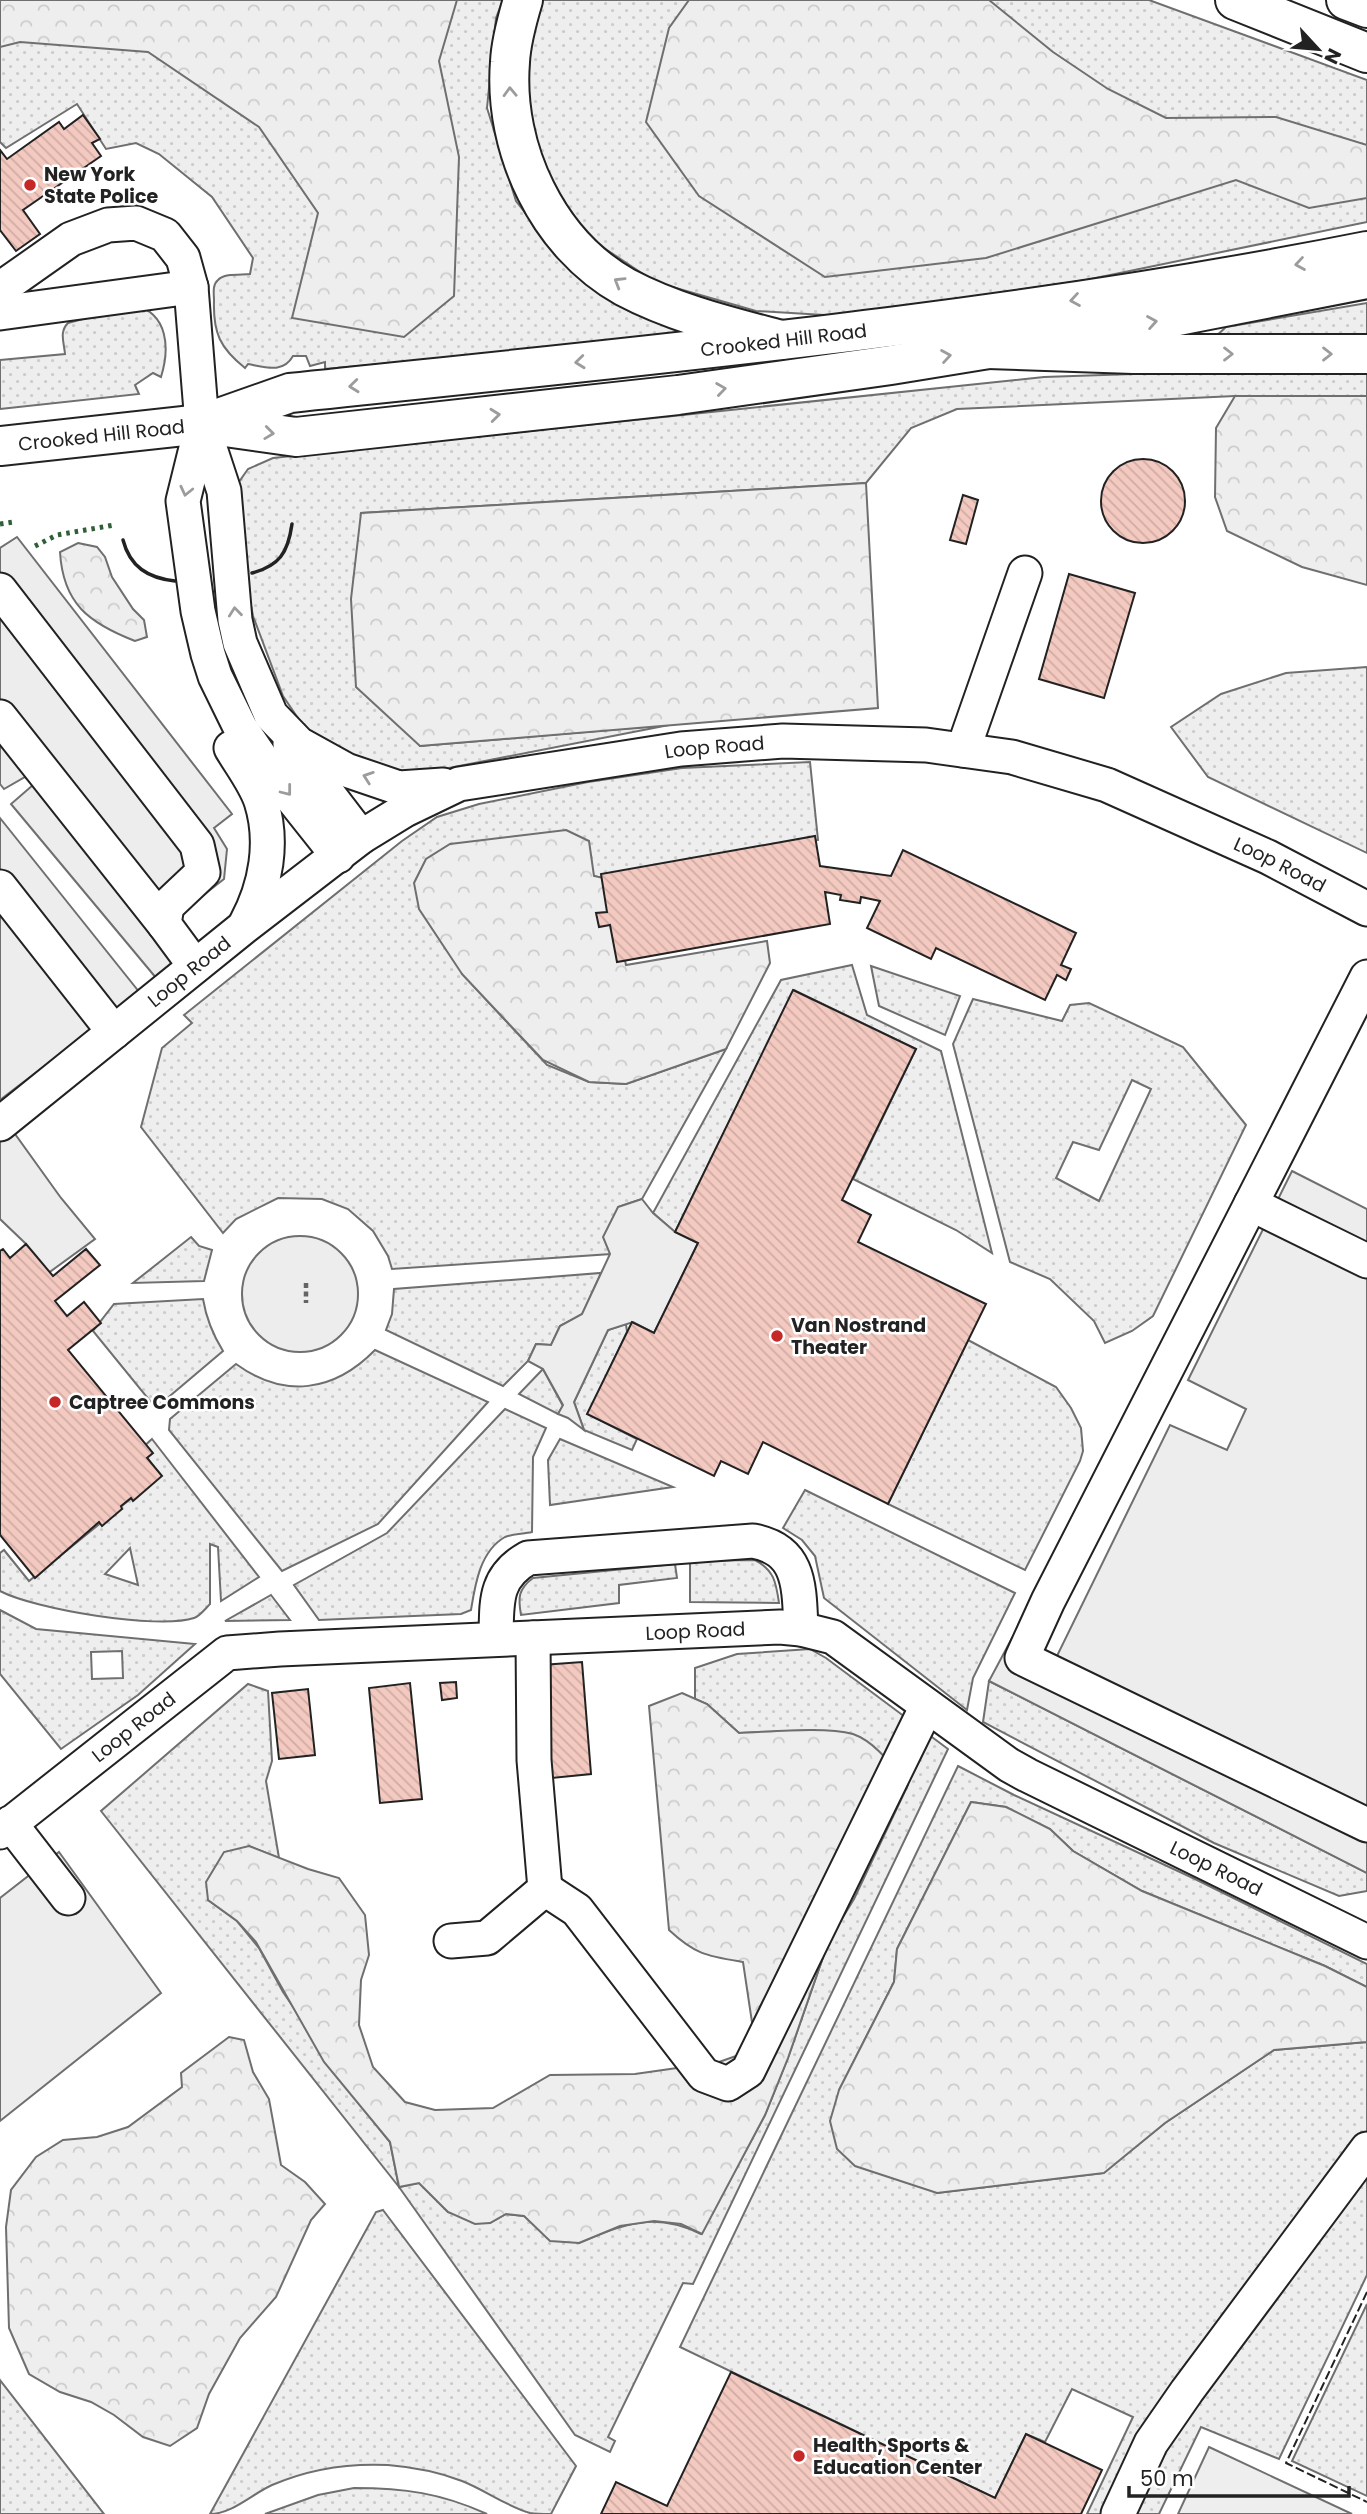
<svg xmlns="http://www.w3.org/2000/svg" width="1367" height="2514" font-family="Poppins,sans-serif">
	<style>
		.grass { fill: url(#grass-dots); stroke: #6f6f6f; stroke-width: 2; fill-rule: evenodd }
		.forest { fill: url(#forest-crowns); stroke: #6f6f6f; stroke-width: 2 }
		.green { fill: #eee; stroke: #6f6f6f; stroke-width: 2 }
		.parking { fill: #ededed; stroke: #6f6f6f; stroke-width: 2 }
		.building { fill: url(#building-back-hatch); stroke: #222; stroke-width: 2 }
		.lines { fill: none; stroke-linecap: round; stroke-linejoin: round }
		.minor-casing { stroke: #222; stroke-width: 37 }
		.major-casing { stroke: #222; stroke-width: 42 }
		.highway-casing { stroke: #222; stroke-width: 42 }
		.path { stroke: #646464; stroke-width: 4.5; stroke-dasharray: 5 3.5; stroke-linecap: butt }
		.minor { stroke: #fff; stroke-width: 33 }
		.major { stroke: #fff; stroke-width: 38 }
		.highway { stroke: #fff; stroke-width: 38 }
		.hedge { stroke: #2f5e38; stroke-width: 5; stroke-dasharray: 3.5 5; stroke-linecap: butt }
		.fence { stroke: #222; stroke-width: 2; stroke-dasharray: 9 3.5; stroke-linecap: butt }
		.wall { stroke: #222; stroke-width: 3.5 }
		.oneway { stroke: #9c9c9c }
		.poi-dot { fill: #c62828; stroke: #fff; stroke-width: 2.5 }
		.labels { text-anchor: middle; stroke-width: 5; stroke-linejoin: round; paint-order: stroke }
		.poi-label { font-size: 19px; font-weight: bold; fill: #222; stroke: #fff; text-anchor: start }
		.street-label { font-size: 19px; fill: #222; stroke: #fff }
	</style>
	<defs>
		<pattern id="grass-dots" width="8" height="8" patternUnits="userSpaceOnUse" patternTransform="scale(1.75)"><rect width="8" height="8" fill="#eee"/><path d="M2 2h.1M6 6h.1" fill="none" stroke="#ccc" stroke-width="1.8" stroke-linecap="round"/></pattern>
		<pattern id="forest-crowns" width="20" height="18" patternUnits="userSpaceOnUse" patternTransform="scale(1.75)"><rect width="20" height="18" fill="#eee"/><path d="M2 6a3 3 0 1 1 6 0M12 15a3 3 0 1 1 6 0" fill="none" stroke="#ccc"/></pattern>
		<pattern id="building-back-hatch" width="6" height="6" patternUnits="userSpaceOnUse" patternTransform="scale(1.75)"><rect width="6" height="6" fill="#f3c9c0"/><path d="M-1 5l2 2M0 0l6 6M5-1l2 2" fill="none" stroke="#d0aca5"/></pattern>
	</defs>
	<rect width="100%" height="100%" fill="#fff"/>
	<g class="grass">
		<path d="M0,0h503l-7,18 -9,90 29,93 51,65 114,65 -2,4 -6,3 -348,31v-7l-15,4 -4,-10h-13c-10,18 -28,11 -45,8l-3,4c-25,-20 -32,-35 -31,-67 0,-7 -2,-16 4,-21 6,-7 23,-5 32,-6l3,-16 -41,-61 -53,-43 -23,-11 -30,6 -29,-45 -71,44 -6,-6z"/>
		<polygon points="541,0 1149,0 1367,80 1367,222 1086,280 841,316 756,311 655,282 577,230 532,147 523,57"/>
		<polygon points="1367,303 1367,340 1214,338 1226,327"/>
		<path d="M135,305c33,9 35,43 26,72l-8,-4 -18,12 4,9 -139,15v-49l65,-6c-1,-12 -6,-22 3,-31z"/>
		<polygon points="1252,370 1367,372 1367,396 1235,396 957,409 911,428 866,483 362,513 420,746 669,725 449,768 391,772 340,752 304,727 283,696 253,616 236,528 234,489 248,469 273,458 1044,377"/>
		<polygon points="1367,667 1367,853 1208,777 1171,727 1221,694 1286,673"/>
		<polygon points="810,762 818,840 608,879 594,876 462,974 547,1065 589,1082 626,1084 726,1049 642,1199 618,1207 611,1254 392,1269 388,1256 373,1231 348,1209 322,1199 278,1198 236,1219 223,1233 141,1127 162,1048 192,1023 184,1015 402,841 437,817 479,804 588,782 682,768"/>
		<polygon points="852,965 867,1015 941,1051 992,1253 956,1230 853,1179 916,1049 794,990 675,1232 653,1213 781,980"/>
		<polygon points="871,966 960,996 945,1035 879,1006"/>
		<path d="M973,999l89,22 8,-16 19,-2 94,44 63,78 -93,191 -21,15 -27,12 -11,-22 -44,-42 -40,-17 -57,-218zM1132,1080l19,9 -52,112 -43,-23 17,-36 26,8z"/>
		<polygon points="191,1237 199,1246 212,1250 204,1281 133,1283"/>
		<polygon points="601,1273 582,1315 560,1326 551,1345 536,1344 528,1361 503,1386 386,1330 392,1314 394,1289"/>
		<path d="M203,1299c3,18 10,36 20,52l-65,55 -8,-5 -57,-70 21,-27z"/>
		<polygon points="626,1324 627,1332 588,1414 637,1439 632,1450 584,1430 574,1402 608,1330"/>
		<polygon points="968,1340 1056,1387 1071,1408 1081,1428 1083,1451 1080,1461 1025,1570 888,1504"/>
		<path d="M375,1350l113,52 -110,122 -96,47 -113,-141 1,-11 66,-55c48,35 98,28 139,-14z"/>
		<polygon points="543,1369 563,1406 558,1414 519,1394"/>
		<path d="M505,1409l41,19 -13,29 -1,75c-8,2 -20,2 -27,5 -25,14 -30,48 -34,73l-10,4 -142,6 -25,-35 93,-52z"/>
		<path d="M152,1439l107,138 -38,24 -3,-54 -8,-3v60c-5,5 -10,12 -16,14 -36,12 -160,-9 -194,-27v-38l4,-3 25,31 131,-106 -19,-26zM130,1548l8,37 -33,-11z"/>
		<polygon points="560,1439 673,1487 550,1505 548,1460"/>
		<polygon points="805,1490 1015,1593 973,1678 967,1710 824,1598 815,1556 802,1540 783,1528"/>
		<path d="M755,1560c19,10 21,22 24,43l-89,-1v-41z"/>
		<path d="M675,1564l2,14 -58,7v18l-98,12c-3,-17 -3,-26 12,-37z"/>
		<polygon points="271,1595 290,1620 225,1621"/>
		<path d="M0,1610l36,19 159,15 -57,51 -77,54 -61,-75zM122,1651l1,27 -31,1 -1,-27z"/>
		<path d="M810,1649l16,9 122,91 -255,535 -10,-1 -75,154 7,4 -5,11 -35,-17 -176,-248 -298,-376 147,-127 20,7 4,70 -6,20 13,77 -30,-12 -41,54 29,21 22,27 24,44 78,114 29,36 9,45 20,-4 29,29 42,11 16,-9 18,2 55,27c45,-19 75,-32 122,-9l64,-119 23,-57 41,-118 -14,-210 -76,3 -32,-29 -12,-5v-31l42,-14z"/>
		<polygon points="989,1681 1367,1873 1367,1891 1339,1896 1214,1843 983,1722"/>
		<polygon points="958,1766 1014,1795 1195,1879 1367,1964 1367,1987 1325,1966 1142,1891 1073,1851 1050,1829 1006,1807 971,1802 897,1949 894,1982 839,2090 937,2193 1103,2173 1165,2123 1274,2050 1367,2042 1367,2275 1279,2459 1201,2427 1159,2514 1087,2514 1133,2417 1072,2389 1045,2442 1026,2434 995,2498 680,2347"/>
		<path d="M383,2210l193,256 -25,48c-6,0 -15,0 -21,-1 -24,-7 -45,-23 -68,-32 -23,-9 -50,-14 -74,-16 -41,-2 -79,4 -116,20 -20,9 -40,29 -62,29l166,-302z"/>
		<polygon points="1367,2304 1367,2496 1292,2461"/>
		<polygon points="0,2380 104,2514 0,2514"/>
		<path d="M354,2488c50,0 87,5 133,26h-222l53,-19z"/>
	</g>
	<g class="forest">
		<polygon points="0,0 457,0 439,61 459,157 454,296 404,337 292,318 318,213 259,127 148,52 20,42 0,47"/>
		<polygon points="689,0 989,0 1053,52 1108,89 1166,118 1276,117 1367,145 1367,198 1309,208 1236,180 986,258 825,277 699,196 646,122 669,28"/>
		<polygon points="1235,396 1367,396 1367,585 1302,567 1227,531 1215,497 1216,428"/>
		<polygon points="866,483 878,708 420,746 356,687 351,599 361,513"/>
		<path d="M78,543l19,4 8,10 7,20 21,32 11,11 3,17 -12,4c-46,-18 -72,-37 -75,-89z"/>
		<polygon points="566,830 589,841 594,876 608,879 626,965 767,941 770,963 726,1049 626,1084 589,1082 543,1060 462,974 419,909 414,883 426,859 450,844"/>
		<path d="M682,1693l25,11 32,29c30,-1 86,-7 114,1 23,8 40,33 55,51l-54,114 -25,41 -41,118 -23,57 -63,119 -21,-10 -27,-3 -34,5 -41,17 -29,-2 -26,-25 -18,-2 -16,9 -15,1 -27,-12 -29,-29 -20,4 -9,-45 -66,-80 -68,-120 -19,-21 -29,-21 -2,-18 18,-30 25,-6 59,23 31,9 26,37 4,40 -8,25 -2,45 14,42 32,35 30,8 58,-2 57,-33 85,-1 84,-12 37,-13 -13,-87c-36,-6 -47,-7 -74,-32l-20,-224z"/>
		<polygon points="971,1802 1006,1807 1050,1829 1073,1851 1142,1891 1325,1966 1367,1987 1367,2042 1274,2050 1165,2123 1104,2173 937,2193 855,2166 837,2149 830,2121 839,2090 894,1982 897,1949"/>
		<polygon points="229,2037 244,2040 253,2072 269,2099 281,2165 305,2182 325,2204 311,2220 276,2297 240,2338 209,2394 197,2428 170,2446 143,2437 114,2415 91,2402 60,2392 29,2374 9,2328 6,2227 11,2190 36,2157 63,2140 97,2137 128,2127 182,2087 181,2073"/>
	</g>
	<polygon class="green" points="1209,2447 1352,2514 1178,2514"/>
	<g class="parking">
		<polygon points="17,537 232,814 214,828 227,849 224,879 178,915 200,946 157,979 11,804 33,785 25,777 4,789 0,784 0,548"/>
		<polygon points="0,818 140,993 0,1100"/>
		<polygon points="0,1113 61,1198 95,1239 47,1274 25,1243 0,1219"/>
		<polygon points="1292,1171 1367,1209 1367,1873 989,1681 1012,1638 1056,1658 1170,1425 1227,1450 1246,1409 1188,1380"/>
		<polygon points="642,1199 653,1213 675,1232 698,1243 654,1333 633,1322 608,1330 574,1402 584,1430 568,1418 558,1414 563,1405 543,1369 528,1361 536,1344 551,1345 560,1326 582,1314 610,1254 603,1237 618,1207"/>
		<circle cx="300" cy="1294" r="58"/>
		<polygon points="59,1852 161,1993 0,2121 0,1898"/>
	</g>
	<g class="building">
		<polygon points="83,115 100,139 92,143 101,156 23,210 40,234 16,251 0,230 0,150 7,159 59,122 64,129"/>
		<circle cx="1143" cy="501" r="42"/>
		<polygon points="963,495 978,500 966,544 950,540"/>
		<polygon points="1069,574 1135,593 1104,698 1039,679"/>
		<polygon points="815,836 820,866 891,876 903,850 1076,933 1061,965 1071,969 1066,980 1057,975 1045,1000 936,948 931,959 867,928 880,901 861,897 860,903 840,900 841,895 825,892 830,924 617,962 610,925 599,927 596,913 607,912 601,874"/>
		<polygon points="793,990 916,1049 842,1200 871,1215 858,1242 986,1304 888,1504 763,1442 748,1474 721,1461 714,1476 587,1414 632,1322 654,1333 698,1243 675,1232"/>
		<polygon points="26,1244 53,1276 86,1249 100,1265 55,1301 67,1316 84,1302 101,1323 68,1350 153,1453 147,1458 162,1476 133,1501 131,1498 121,1506 122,1509 102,1526 99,1522 35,1578 0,1535 0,1251 3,1249 10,1258"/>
		<polygon points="582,1662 591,1774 552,1778 542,1665"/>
		<polygon points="456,1682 457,1698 442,1700 440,1683"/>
		<polygon points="410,1683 422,1799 380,1803 369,1688"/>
		<polygon points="308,1689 315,1755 279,1759 272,1693"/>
		<polygon points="731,2372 995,2498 1026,2434 1102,2470 1081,2514 601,2514 616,2482 667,2506"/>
	</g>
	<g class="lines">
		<g class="minor-casing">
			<g id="minor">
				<polyline points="0,289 71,239 108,225 136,223 165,235 183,258 191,287 202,424 224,491 235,620 240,643 271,715 299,744 346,770 399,788 443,785"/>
				<polyline points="0,313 191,287"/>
				<polyline points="202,424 183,501 198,611 208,654 215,676 240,727 268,768 338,856"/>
				<polyline points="0,590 197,845 203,872 167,906 164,924 195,966"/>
				<polyline points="0,717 164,924"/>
				<polyline points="290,744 361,837"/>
				<path d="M231,748c10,17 24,35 30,53 13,41 5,85 -15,122"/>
				<polyline points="963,750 1025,573"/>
				<polyline points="0,887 114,1032"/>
				<polyline points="1367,977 1048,1601 1022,1658 1367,1825"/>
				<path id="s1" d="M0,1124l244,-197 117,-90 44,-27 54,-26 222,-35 102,-8 143,4 86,12 95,28 161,72 99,52"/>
				<polyline points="1251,1204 1367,1261"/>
				<path d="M496,1639c1,-35 -3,-61 32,-81l225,-17c48,9 46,46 48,88"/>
				<polyline points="10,1823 68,1898"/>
				<path id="s2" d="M0,1832l227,-179 53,-4 500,-22 21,2 32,8 176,128 18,10 340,167"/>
				<polyline points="545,1889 577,1910 704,2075 728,2084 748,2071 927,1706"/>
				<polyline points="451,1941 487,1938 545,1889 534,1760 533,1638"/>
				<polyline points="1118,2514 1151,2443 1187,2391 1367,2149"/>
			</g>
		</g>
		<g class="major-casing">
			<g id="major">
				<polyline points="211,425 296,437 678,395 891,365 1106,330 1367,279"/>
				<path id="s3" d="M0,446l202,-22 88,-31c360,-38 722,-71 1077,-142"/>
			</g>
		</g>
		<g class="highway-casing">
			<g id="highway">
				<path d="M523,0c-6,20 -12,41 -13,62 -7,87 38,182 115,225 49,26 103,39 156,53"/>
				<polyline points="1235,0 1367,53"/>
				<polyline points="1346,0 1367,8"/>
				<polyline points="988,349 1133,354 1367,354"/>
			</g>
		</g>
		<polyline class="path" points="306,1283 306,1303"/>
		<use href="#minor" class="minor"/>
		<use href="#major" class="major"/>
		<use href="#highway" class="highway"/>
		<g class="hedge">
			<polyline points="0,524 14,522"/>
			<polyline points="35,546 57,535 114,525"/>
		</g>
		<polyline class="fence" points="1367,2292 1286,2463 1367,2502"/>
		<g class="wall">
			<path d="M123,540c7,27 25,38 52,41"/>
			<path d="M252,573c27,-7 36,-20 40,-49"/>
		</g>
	</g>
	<defs><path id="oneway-chevron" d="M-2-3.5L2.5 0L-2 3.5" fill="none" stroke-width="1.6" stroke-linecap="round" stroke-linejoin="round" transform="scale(1.75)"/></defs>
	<g class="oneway">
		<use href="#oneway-chevron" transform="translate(510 92) rotate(-92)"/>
		<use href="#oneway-chevron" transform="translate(1300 264) rotate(171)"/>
		<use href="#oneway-chevron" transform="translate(619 282) rotate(-149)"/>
		<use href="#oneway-chevron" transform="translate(1075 300) rotate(171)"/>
		<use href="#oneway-chevron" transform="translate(1152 322) rotate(-10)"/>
		<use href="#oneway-chevron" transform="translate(1228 354)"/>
		<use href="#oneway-chevron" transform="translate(1327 354)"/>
		<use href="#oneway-chevron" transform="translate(946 356) rotate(-9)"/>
		<use href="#oneway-chevron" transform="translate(580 362) rotate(174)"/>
		<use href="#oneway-chevron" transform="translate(354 386) rotate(174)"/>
		<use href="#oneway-chevron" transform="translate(721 389) rotate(-8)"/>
		<use href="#oneway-chevron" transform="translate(495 415) rotate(-6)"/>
		<use href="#oneway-chevron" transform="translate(269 433) rotate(7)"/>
		<use href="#oneway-chevron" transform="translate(186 491) rotate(103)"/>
		<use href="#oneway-chevron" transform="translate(235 612) rotate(-96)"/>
		<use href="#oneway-chevron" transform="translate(368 777) rotate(-161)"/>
		<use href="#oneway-chevron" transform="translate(287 791) rotate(52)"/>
	</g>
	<g class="poi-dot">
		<circle cx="30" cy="185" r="7"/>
		<circle cx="777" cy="1336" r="7"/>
		<circle cx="55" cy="1402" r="7"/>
		<circle cx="799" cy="2456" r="7"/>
	</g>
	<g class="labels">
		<g class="poi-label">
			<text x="44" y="181">New York<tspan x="44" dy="22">State Police</tspan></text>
			<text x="791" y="1332">Van Nostrand<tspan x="791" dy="22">Theater</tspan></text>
			<text x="69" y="1409">Captree Commons</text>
			<text x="813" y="2452">Health, Sports &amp;<tspan x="813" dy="22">Education Center</tspan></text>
		</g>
		<g class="street-label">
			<text dy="7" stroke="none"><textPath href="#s3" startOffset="793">Crooked Hill Road</textPath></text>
			<text dy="7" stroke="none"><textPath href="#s3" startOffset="102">Crooked Hill Road</textPath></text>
			<text dy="7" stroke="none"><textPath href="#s1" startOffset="831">Loop Road</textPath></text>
			<text dy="7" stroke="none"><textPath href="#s1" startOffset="1419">Loop Road</textPath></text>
			<text dy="7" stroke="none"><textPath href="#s1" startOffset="243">Loop Road</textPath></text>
			<text dy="7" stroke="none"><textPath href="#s2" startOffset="758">Loop Road</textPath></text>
			<text dy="7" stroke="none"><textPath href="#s2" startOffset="170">Loop Road</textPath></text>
			<text dy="7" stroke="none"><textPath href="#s2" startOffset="1346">Loop Road</textPath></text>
		</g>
	</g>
	<g transform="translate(1318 49) rotate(116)" stroke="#ffffff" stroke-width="5" paint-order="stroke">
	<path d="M0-5L12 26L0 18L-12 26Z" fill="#222222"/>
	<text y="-10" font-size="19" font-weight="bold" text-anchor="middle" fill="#222222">N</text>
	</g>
	<path d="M1129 2486v10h220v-10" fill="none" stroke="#222222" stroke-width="3.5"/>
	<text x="1140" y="2486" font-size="21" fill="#222222" stroke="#ffffff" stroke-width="5" paint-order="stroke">50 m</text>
</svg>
